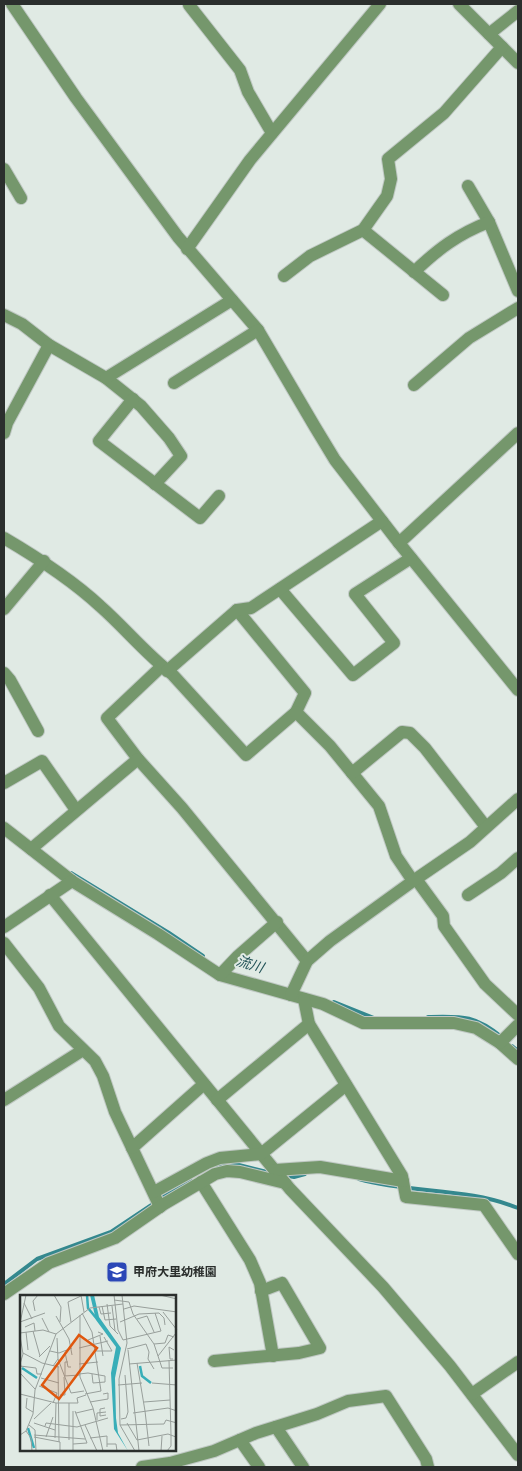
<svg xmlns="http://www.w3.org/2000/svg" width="522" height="1471" font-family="Arial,'Noto Sans JP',sans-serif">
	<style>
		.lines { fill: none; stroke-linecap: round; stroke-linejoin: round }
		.stream { stroke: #34888e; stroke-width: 4 }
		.minor-casing { stroke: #bfc8c3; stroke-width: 14 }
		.minor { stroke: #75976c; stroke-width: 12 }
		.labels { text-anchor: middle; stroke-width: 4; stroke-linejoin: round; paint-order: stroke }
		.poi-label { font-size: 12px; font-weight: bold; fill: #2b2f2d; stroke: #e0eae4; text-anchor: start }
		.water-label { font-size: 14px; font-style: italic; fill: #215257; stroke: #e0eae4 }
		.inset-river { fill: none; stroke: #38aeb8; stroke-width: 2.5 }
		.inset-road { fill: none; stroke: #989f9b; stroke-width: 1 }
		.view { fill: #df570e; fill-opacity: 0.15; stroke: #df570e; stroke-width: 2.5 }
		.inset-edge { fill: none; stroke: #2b2f2d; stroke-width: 2.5 }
	</style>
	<rect width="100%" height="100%" fill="#e0eae4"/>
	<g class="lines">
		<g class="stream">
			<polyline points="71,873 169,933 203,956"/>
			<polyline points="334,1002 374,1018"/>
			<path d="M428,1017c35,-1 47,-2 75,21"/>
			<polyline points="512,1046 518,1051"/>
			<polyline points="217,1167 231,1163 271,1173"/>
			<polyline points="283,1175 294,1177 305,1174"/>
			<path d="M359,1179c54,15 106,8 159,29"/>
			<polyline points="4,1284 37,1259 111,1232 165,1196 191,1181"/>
		</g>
		<g class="minor-casing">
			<g id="minor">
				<polyline points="12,4 76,98 178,237 258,330 315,427 335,460 399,543 518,690"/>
				<polyline points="459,4 518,63"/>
				<polyline points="189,5 240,70 248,92 272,133"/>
				<polyline points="489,34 518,11"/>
				<polyline points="4,169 21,198"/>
				<polyline points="468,186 489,222 518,291"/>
				<polyline points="363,230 443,295"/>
				<polyline points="187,249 250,160 380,4"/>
				<path d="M414,272c24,-23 44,-38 75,-50"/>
				<polyline points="284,276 310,256 363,230 387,196 391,179 388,159 444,113 502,47"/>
				<polyline points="4,315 22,324 49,345 106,378 141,406 169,438 181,456 155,484"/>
				<polyline points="106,378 232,300"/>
				<polyline points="174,383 258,330"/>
				<polyline points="414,385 469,338 518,308"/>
				<polyline points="133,399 99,441 200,518 219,496"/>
				<polyline points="4,433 7,423 49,345"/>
				<path d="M4,538c34,20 67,41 96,68 25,22 46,48 72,68l74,81 50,-43 9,-19 -68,-83"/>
				<polyline points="399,543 518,433"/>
				<polyline points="280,589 353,675 394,643 355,594 411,558"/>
				<polyline points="4,609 44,561"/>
				<polyline points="162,666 107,718 138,759 182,808 307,961"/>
				<polyline points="167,671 237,610 251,608 382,521"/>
				<polyline points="4,673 10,680 38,731"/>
				<polyline points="296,712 330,746 379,806 396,856 413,881"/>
				<polyline points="352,773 402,732 410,733 425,748 486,827"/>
				<polyline points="4,783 42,761 76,810"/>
				<polyline points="4,828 72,881 158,934 220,975 323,1004 363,1023 454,1023 476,1028 500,1043 518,1059"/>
				<polyline points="31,849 138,759"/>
				<polyline points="416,879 443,916 444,926 485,984 518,1015"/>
				<polyline points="50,895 290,1189 383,1287 450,1366 518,1455"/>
				<polyline points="468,895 501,873 518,858"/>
				<polyline points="4,927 72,881"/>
				<polyline points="4,943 39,988 59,1026 95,1061 103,1076 115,1112 160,1207"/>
				<polyline points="220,975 238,956 277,922"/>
				<polyline points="291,995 307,961 330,941 413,881 470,842 518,799"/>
				<polyline points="304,999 309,1024 402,1176 406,1197 484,1205 518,1254"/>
				<polyline points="500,1043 518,1025"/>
				<polyline points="4,1100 83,1050"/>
				<polyline points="217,1100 309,1024"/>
				<polyline points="132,1148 204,1084"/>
				<polyline points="275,1170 320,1167 403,1181"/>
				<polyline points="201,1182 250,1260 260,1283 273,1356"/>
				<polyline points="154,1192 207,1163 220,1158 261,1154 346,1085"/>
				<polyline points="4,1294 49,1263 115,1238 164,1204 215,1174 227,1171 240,1172 285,1183"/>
				<polyline points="214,1361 299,1353 320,1348 282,1283 261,1291"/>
				<polyline points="472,1394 518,1362"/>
				<polyline points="276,1427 303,1467"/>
				<polyline points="240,1440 259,1467"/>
				<polyline points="142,1467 170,1463 214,1451 256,1433 317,1414 348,1401 386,1396 426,1459 428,1467"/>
			</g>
		</g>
		<use href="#minor" class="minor"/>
	</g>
	<defs>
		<g id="school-square" transform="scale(1.125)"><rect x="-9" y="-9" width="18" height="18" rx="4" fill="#2b47b7" stroke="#e0eae4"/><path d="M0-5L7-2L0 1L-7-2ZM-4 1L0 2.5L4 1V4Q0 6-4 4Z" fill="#fff"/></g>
	</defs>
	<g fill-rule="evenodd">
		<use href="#school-square" x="117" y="1272"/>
	</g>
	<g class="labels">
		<g class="poi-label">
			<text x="133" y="1276">甲府大里幼稚園</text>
		</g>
		<g class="water-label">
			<text transform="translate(250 964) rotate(17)" y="5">流川</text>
		</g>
	</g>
	<g transform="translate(20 1295)">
		<rect width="156" height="156" fill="#e0eae4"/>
		<path d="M70,0h4l5,22 22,31 -6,30 1,40 2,15 10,18 -14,-22 -3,-56 5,-26 -20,-27z" fill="#38aeb8"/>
		<path class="inset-river" d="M67,0l1,13 9,11M120,71l2,10 9,7M2,73l15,10M8,133l6,20"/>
		<path class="inset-road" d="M34,0l7,12 -1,15M61,0l3,17M94,0l4,35 5,10 38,-9 -6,-18M102,0l5,48 -8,36 1,46 15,26M140,0l17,4M94,5l15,2 4,12 21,30 8,24h11M4,8l8,16M87,9l3,22 8,8M82,11l3,14 11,-1M92,11l3,25M79,12l2,7 10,-1M104,14l10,-3 43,6M15,16l-2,-10 5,-6M143,17l14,18M62,18l10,19 9,59 -16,3M60,20v62l13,31 10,43M36,21l13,23 3,16M22,23l7,14M117,24l10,-3 7,16M0,27l25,-9M51,27l-3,-20 13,-6M100,27l19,-8 20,-1 5,5 1,7M0,28l6,-28M5,32l9,-4 1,8M13,36l7,25M6,37l2,18M0,38l23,-3 13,4M0,41l3,18 -3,10M80,41l3,20M68,45l15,-6 -5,-2M134,49l11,-1 3,-8 6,2M59,53l29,-7M107,54l19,-5 3,8 -1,7 6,10M108,55l11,101M30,56l9,2 13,-5M76,56h16l-8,-14M45,57l3,15h3M3,58l19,10 17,4M138,61l18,-23M19,62l11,-11M38,64l13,34 13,-2M153,64h-3l-1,-12 5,3M117,68l8,48M59,69l19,-2M109,69l48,-4M0,71l16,2 1,6h5M33,71l5,-7 -1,-21M38,72l1,75M0,78l15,16M59,79l9,-1 17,3v6l-12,1 -1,-9M44,81l16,-1M45,81v-14h3M21,83l18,5M132,88l25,2M98,90l24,-2M19,91l18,7 -4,10M0,99l36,9h22l-1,-5 9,-3M40,100h5l-1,-18M7,103l-1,10 7,4M70,107l18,-3v-6l-5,1M124,107l26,-2M49,108v37M85,113l-5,1v7l6,-1M125,116l4,35M56,118l17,-4M113,118l35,-5 9,3M14,124l17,-16M101,124l5,-1 2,-6 -3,-37M77,125v-7l9,-1M14,128l21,7M107,128l10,17M9,130l6,5 1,21M65,130l12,26M100,130l44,-1 2,-4 11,3M25,131l1,-3 31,4 31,-9M6,136l5,7 1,13M0,140l6,-4 7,-17 2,-24 21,-56 34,-26 33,-4M14,140l51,4M14,142l26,5v9M26,142l7,-20M35,143l1,-35M70,143l17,-2v11M117,145l31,-6 8,3M53,149l14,-1 -12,-32M87,149h9l1,7M53,156v-40M141,156l1,-15M147,156l4,-5v-11l-2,-75"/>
		<path class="view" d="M59,40l18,13 -38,51 -17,-14z"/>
		<rect width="156" height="156" class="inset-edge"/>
	</g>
	<rect width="522" height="1471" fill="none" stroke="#2b2f2d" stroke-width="10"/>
</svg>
